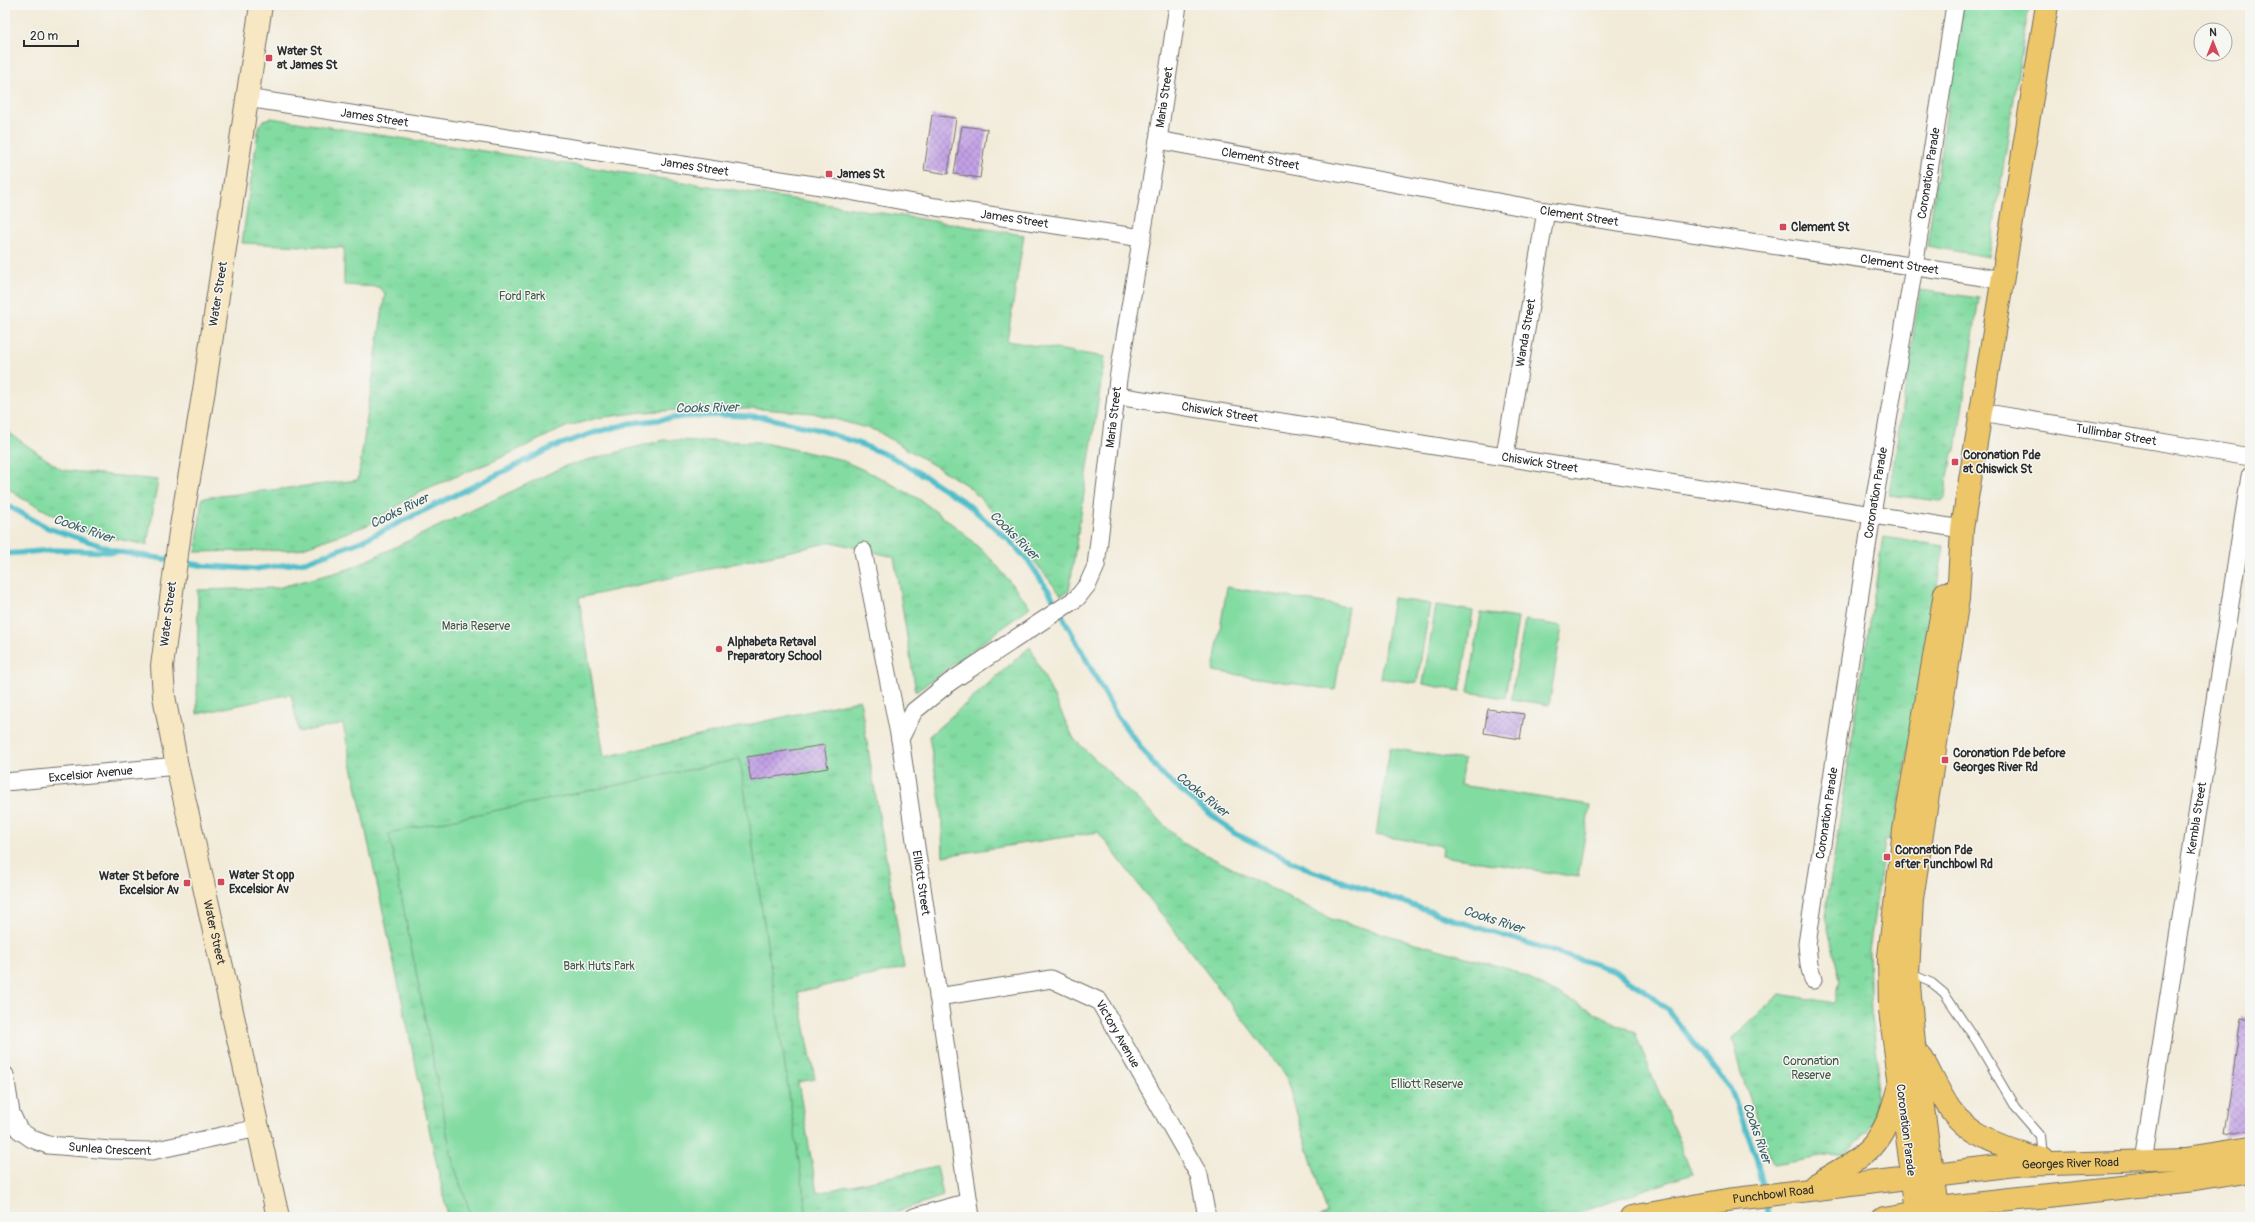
<svg xmlns="http://www.w3.org/2000/svg" width="2255" height="1222" font-family="Pangolin,sans-serif">
	<style>
		.grass { fill: url(#grass-tufts); stroke: #568366 }
		.pitch { fill: #82dba1; stroke: #568366 }
		.lines { fill: none; stroke-linecap: round; stroke-linejoin: round }
		.stream { stroke: #51beca; stroke-width: 5.5 }
		.building { fill: url(#building-cross-hatch) }
		.lane-casing { stroke: #716e68; stroke-width: 10 }
		.street-casing { stroke: #716e68; stroke-width: 19 }
		.secondary-casing { stroke: #716e68; stroke-width: 24 }
		.primary-casing { stroke: #716e68; stroke-width: 24 }
		.lane { stroke: #fff; stroke-width: 8 }
		.street { stroke: #fff; stroke-width: 17 }
		.secondary { stroke: #f7e8c3; stroke-width: 22 }
		.primary { stroke: #ecc669; stroke-width: 22 }
		.poi-dot { fill: #d1495b; stroke: #f6f6f2; stroke-width: 1.5 }
		.labels { text-anchor: middle; stroke-width: 3; stroke-linejoin: round; paint-order: stroke }
		.poi-label { font-size: 12px; font-weight: bold; fill: #2b2b2b; stroke: #f6f6f2; text-anchor: start }
		.street-label { font-size: 12px; fill: #2b2b2b; stroke: #f6f6f2 }
		.park-label { font-size: 12px; fill: #415748; stroke: #f6f6f2 }
		.water-label { font-size: 13px; font-style: italic; fill: #385e63; stroke: #f6f6f2 }
	</style>
	<defs>
		<pattern id="grass-tufts" width="24" height="20" patternUnits="userSpaceOnUse"><rect width="24" height="20" fill="#82dba1"/><path d="M3 7l-1-3M5 7V3M7 7l1-3M15 17l-1-3M17 17v-4M19 17l1-3" fill="none" stroke="#70bc8b"/></pattern>
		<pattern id="building-cross-hatch" width="8" height="8" patternUnits="userSpaceOnUse"><rect width="8" height="8" fill="#c2a1e6"/><path d="M0 0l8 8M0 8l8-8" fill="none" stroke="#9e83bb"/></pattern>
	</defs>
	<rect width="100%" height="100%" fill="#f6f6f2"/>
	<filter id="ink" filterUnits="userSpaceOnUse"><feTurbulence type="fractalNoise" baseFrequency=".025" numOctaves="2"/><feDisplacementMap in="SourceGraphic" scale="8" xChannelSelector="R" yChannelSelector="G"/><feConvolveMatrix kernelMatrix="1 2 1 2 8 2 1 2 1" color-interpolation-filters="sRGB"/></filter>
	<filter id="wash" filterUnits="userSpaceOnUse"><feTurbulence type="fractalNoise" baseFrequency=".012" numOctaves="4" result="noise"/><feDisplacementMap in="SourceGraphic" scale="16" xChannelSelector="R" yChannelSelector="G"/><feGaussianBlur stdDeviation="0.9" result="paint"/><feColorMatrix in="noise" values="0 0 0 0 0 0 0 0 0 0 0 0 0 0 0 0 0 1.4 0 .05"/><feComposite in="paint" operator="in"/></filter>
	<g filter="url(#wash)">
		<rect width="100%" height="100%" fill="#f2ebd9"/>
		<g class="grass">
			<polygon points="1962,5 2029,5 1989,257 1927,246"/>
			<polygon points="271,118 1024,235 1007,341 1105,357 1069,591 1061,595 1004,523 968,486 877,431 813,413 761,409 701,409 642,412 598,418 568,426 494,461 421,491 368,525 297,550 196,552 202,498 358,480 385,293 378,287 344,285 344,248 242,243 259,125 264,120"/>
			<polygon points="1920,290 1979,298 1956,450 1952,453 1945,496 1941,501 1889,495"/>
			<polygon points="5,430 62,470 158,480 147,545 89,533 21,498 5,486"/>
			<polygon points="663,440 759,442 839,459 875,475 919,499 960,530 994,562 1030,607 916,692 894,557 832,542 579,598 604,757 860,700 904,968 798,992 815,1079 798,1082 817,1193 937,1166 943,1196 881,1217 448,1217 343,724 299,732 291,694 197,714 198,590 277,588 349,569 565,466"/>
			<polygon points="1883,537 1944,546 1893,839 1885,841 1869,951 1871,1012 1878,1061 1875,1117 1868,1132 1845,1153 1773,1165 1740,1070 1732,1038 1780,994 1835,1003 1840,980 1825,916"/>
			<polygon points="1030,647 1074,739 1183,843 1331,919 1512,970 1635,1033 1692,1174 1567,1217 1320,1217 1327,1213 1285,1074 1098,832 943,856 941,807 929,736"/>
		</g>
		<g class="pitch">
			<polygon points="1227,587 1348,607 1335,690 1213,671"/>
			<polygon points="1393,598 1430,604 1417,683 1380,678"/>
			<polygon points="1436,605 1473,611 1460,691 1423,684"/>
			<polygon points="1481,613 1518,618 1505,698 1468,692"/>
			<polygon points="1525,620 1562,626 1549,705 1511,699"/>
			<polygon points="1390,748 1464,760 1460,785 1590,805 1578,877 1442,856 1443,846 1376,835"/>
			<polygon points="740,759 807,1217 472,1217 453,1163 389,833"/>
		</g>
		<g class="lines">
			<g class="stream">
				<polyline points="5,504 48,528 120,552 171,560"/>
				<polyline points="5,554 54,550 115,552"/>
				<polyline points="180,562 206,566 255,569 305,562 362,541 553,447 593,433 632,423 682,417 724,415 763,417 820,430 860,444 892,457 926,477 966,503 1011,542 1029,562 1050,593 1117,716 1161,774 1234,833 1312,871 1476,927 1613,970 1647,992 1667,1009 1731,1090 1756,1156 1764,1191"/>
				<polyline points="1765,1200 1769,1217"/>
			</g>
		</g>
		<g id="blocks">
			<g class="building">
				<polygon points="932,115 956,118 948,174 924,170"/>
				<polygon points="962,126 987,129 980,178 954,174"/>
				<polygon points="1488,709 1524,714 1520,739 1484,733"/>
				<polygon points="824,745 828,768 751,781 747,757"/>
				<polygon points="2241,1017 2250,1019 2250,1132 2224,1137"/>
			</g>
		</g>
	</g>
	<g filter="url(#ink)">
		<use href="#blocks" fill-opacity="0" stroke="#716e68" stroke-width="1"/>
		<g class="lines">
			<g class="lane-casing">
				<polyline id="lane" points="1911,974 1932,983 1944,993 1977,1042 2015,1107 2041,1137 2043,1158"/>
			</g>
			<g class="street-casing">
				<g id="street">
					<path id="s1" d="M247,98l580,89 109,20 206,31"/>
					<path id="s2" d="M1158,140l388,71 457,69"/>
					<path id="s3" d="M1117,396l845,133"/>
					<path id="s4" d="M1981,412l269,45"/>
					<path id="s5" d="M1505,455l41,-244"/>
					<path id="s6" d="M863,551l37,188 71,478"/>
					<path id="s7" d="M900,739l14,-28 36,-29 127,-84 11,-14 8,-18 22,-187 40,-239 20,-135"/>
					<path id="s8" d="M5,782l172,-16"/>
					<path id="s9" d="M1813,980l-4,-15 -2,-21 65,-430 42,-247 41,-262"/>
					<path id="s10" d="M938,997l113,-18 48,22 100,174 8,42"/>
					<path id="s11" d="M5,1075l6,38 8,17 13,9 16,6 63,5 41,1 106,-23"/>
					<path id="s12" d="M2143,1161l107,-685"/>
					<polyline points="914,1217 969,1202"/>
				</g>
			</g>
			<g class="secondary-casing">
				<g id="secondary">
					<path id="s13" d="M261,5l-57,385 -24,142 -18,134 2,30 13,70 101,451"/>
				</g>
			</g>
			<g class="primary-casing">
				<g id="primary">
					<path d="M1922,1058c9,16 17,35 28,51 21,30 59,40 92,50"/>
					<path d="M1815,1185c52,-30 67,-36 83,-96"/>
					<polyline points="1937,1208 1914,1044 1908,973 1912,899 1958,599 1962,529 2047,5"/>
					<polyline points="1917,1211 1890,1011 1889,956 1904,830 1945,593"/>
					<path id="s14" d="M1631,1217l96,-17 289,-35 170,-5 64,-10"/>
					<polyline points="1884,1217 1937,1208 2195,1180 2250,1171"/>
				</g>
			</g>
			<use href="#lane" class="lane"/>
			<use href="#street" class="street"/>
			<use href="#secondary" class="secondary"/>
			<use href="#primary" class="primary"/>
		</g>
	</g>
	<g class="poi-dot">
		<rect x="265" y="54" width="8" height="8" rx="2"/>
		<rect x="825" y="170" width="8" height="8" rx="2"/>
		<rect x="1779" y="223" width="8" height="8" rx="2"/>
		<rect x="1951" y="458" width="8" height="8" rx="2"/>
		<circle cx="719" cy="649" r="4"/>
		<rect x="1941" y="756" width="8" height="8" rx="2"/>
		<rect x="1883" y="853" width="8" height="8" rx="2"/>
		<rect x="217" y="878" width="8" height="8" rx="2"/>
		<rect x="183" y="879" width="8" height="8" rx="2"/>
	</g>
	<g class="labels">
		<g class="poi-label">
			<text x="277" y="55">Water St<tspan x="277" dy="14">at James St</tspan></text>
			<text x="837" y="178">James St</text>
			<text x="1791" y="231">Clement St</text>
			<text x="1963" y="459">Coronation Pde<tspan x="1963" dy="14">at Chiswick St</tspan></text>
			<text x="727" y="646">Alphabeta Retaval<tspan x="727" dy="14">Preparatory School</tspan></text>
			<text x="1953" y="757">Coronation Pde before<tspan x="1953" dy="14">Georges River Rd</tspan></text>
			<text x="1895" y="854">Coronation Pde<tspan x="1895" dy="14">after Punchbowl Rd</tspan></text>
			<text x="229" y="879">Water St opp<tspan x="229" dy="14">Excelsior Av</tspan></text>
			<text x="179" y="880" text-anchor="end">Water St before<tspan x="179" dy="14">Excelsior Av</tspan></text>
		</g>
		<g class="street-label">
			<text dy="4" stroke="none"><textPath href="#s7" startOffset="741">Maria Street</textPath></text>
			<text dy="4" stroke="none"><textPath href="#s1" startOffset="129">James Street</textPath></text>
			<text dy="4" stroke="none"><textPath href="#s2" startOffset="104">Clement Street</textPath></text>
			<text dy="4" stroke="none"><textPath href="#s1" startOffset="453">James Street</textPath></text>
			<text dy="4" stroke="none"><textPath href="#s9" startOffset="817">Coronation Parade</textPath></text>
			<text dy="4" stroke="none"><textPath href="#s2" startOffset="428">Clement Street</textPath></text>
			<text dy="4" stroke="none"><textPath href="#s1" startOffset="777">James Street</textPath></text>
			<text dy="4" stroke="none"><textPath href="#s2" startOffset="752">Clement Street</textPath></text>
			<text transform="translate(218 294) rotate(-81)" y="4">Water Street</text>
			<text dy="4" stroke="none"><textPath href="#s5" startOffset="124">Wanda Street</textPath></text>
			<text dy="4" stroke="none"><textPath href="#s3" startOffset="104">Chiswick Street</textPath></text>
			<text dy="4" stroke="none"><textPath href="#s7" startOffset="417">Maria Street</textPath></text>
			<text dy="4" stroke="none"><textPath href="#s4" startOffset="137">Tullimbar Street</textPath></text>
			<text dy="4" stroke="none"><textPath href="#s3" startOffset="428">Chiswick Street</textPath></text>
			<text dy="4" stroke="none"><textPath href="#s9" startOffset="493">Coronation Parade</textPath></text>
			<text transform="translate(168 614) rotate(-83)" y="4">Water Street</text>
			<text dy="4" stroke="none"><textPath href="#s8" startOffset="86">Excelsior Avenue</textPath></text>
			<text dy="4" stroke="none"><textPath href="#s9" startOffset="169">Coronation Parade</textPath></text>
			<text dy="4" stroke="none"><textPath href="#s12" startOffset="347">Kembla Street</textPath></text>
			<text dy="4" stroke="none"><textPath href="#s6" startOffset="337">Elliott Street</textPath></text>
			<text dy="4" stroke="none"><textPath href="#s13" startOffset="940">Water Street</textPath></text>
			<text dy="4" stroke="none"><textPath href="#s10" startOffset="205">Victory Avenue</textPath></text>
			<text transform="translate(1906 1130) rotate(83)" y="4">Coronation Parade</text>
			<text dy="4" stroke="none"><textPath href="#s11" startOffset="152">Sunlea Crescent</textPath></text>
			<text dy="4" stroke="none"><textPath href="#s14" startOffset="443">Georges River Road</textPath></text>
			<text dy="4" stroke="none"><textPath href="#s14" startOffset="144">Punchbowl Road</textPath></text>
		</g>
		<g class="park-label">
			<text x="522" y="300">Ford Park</text>
			<text x="476" y="630">Maria Reserve</text>
			<text x="599" y="970">Bark Huts Park</text>
			<text x="1811" y="1065">Coronation<tspan x="1811" dy="14">Reserve</tspan></text>
			<text x="1427" y="1088">Elliott Reserve</text>
		</g>
		<g class="water-label">
			<text transform="translate(707 407) rotate(-1)" y="5">Cooks River</text>
			<text transform="translate(399 510) rotate(-26)" y="5">Cooks River</text>
			<text transform="translate(84 528) rotate(19)" y="5">Cooks River</text>
			<text transform="translate(1015 535) rotate(45)" y="5">Cooks River</text>
			<text transform="translate(1203 794) rotate(39)" y="5">Cooks River</text>
			<text transform="translate(1494 919) rotate(18)" y="5">Cooks River</text>
			<text transform="translate(1758 1133) rotate(71)" y="5">Cooks River</text>
		</g>
	</g>
	<rect width="2255" height="1222" fill="none" stroke="#f6f6f2" stroke-width="20"/>
	<g transform="translate(2213 42)"><circle r="19" fill="#f6f6f2" stroke="#a5a5a2"/>
	<path d="M0-3L7 15L0 10L-7 15Z" fill="#d1495b"/>
	<text y="-6" font-size="11" font-weight="bold" text-anchor="middle" fill="#2b2b2b">N</text>
	</g>
	<path d="M24 40v6h54v-6" fill="none" stroke="#2b2b2b" stroke-width="2"/>
	<text x="30" y="40" font-size="12" fill="#2b2b2b" stroke="#f6f6f2" stroke-width="3" paint-order="stroke">20 m</text>
</svg>
